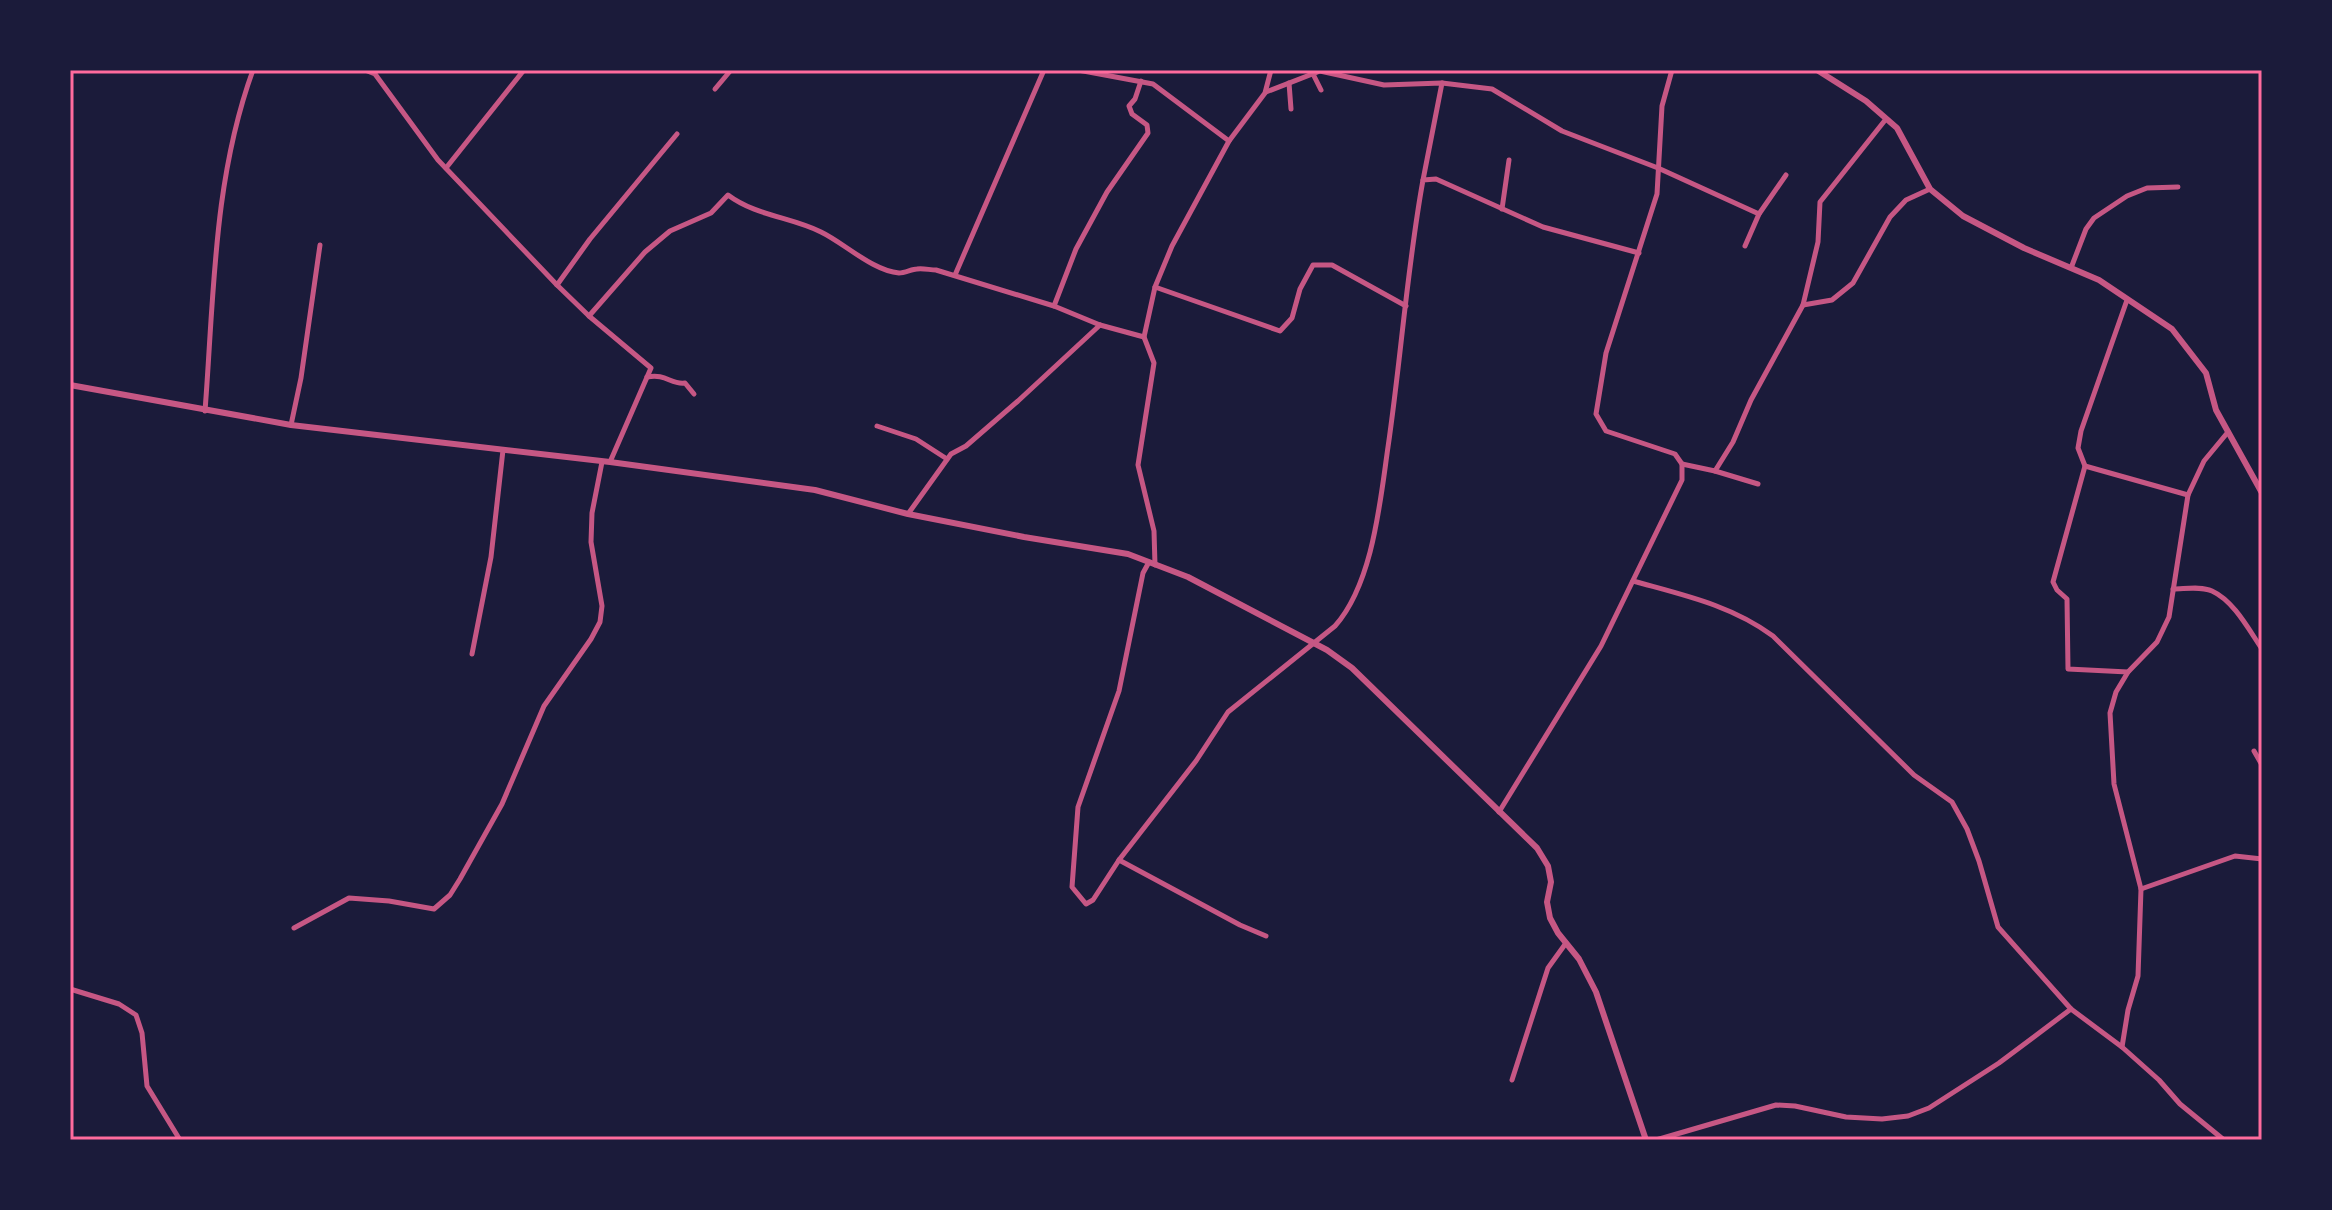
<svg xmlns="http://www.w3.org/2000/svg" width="2332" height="1210" font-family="Ubuntu,sans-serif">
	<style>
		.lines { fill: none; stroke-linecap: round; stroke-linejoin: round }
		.minor { stroke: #c65784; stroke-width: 5 }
		.tertiary { stroke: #c65784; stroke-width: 6 }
		.neatline { fill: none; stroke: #ff6b9d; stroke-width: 3 }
	</style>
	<rect width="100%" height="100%" fill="#1b1b3a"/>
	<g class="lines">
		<g class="minor">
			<polyline points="365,70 375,74 438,160 557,285 589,316 651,368 610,462"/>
			<polyline points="1078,70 1153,84 1229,141"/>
			<polyline points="1313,74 1321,90"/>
			<polyline points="1289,83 1291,109"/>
			<polyline points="715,89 731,70"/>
			<polyline points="1266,92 1320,71 1384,85 1442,83 1492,89 1562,131 1658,168 1759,214"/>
			<polyline points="446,168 524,70"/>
			<polyline points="1423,180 1442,83"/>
			<polyline points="1502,209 1509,160"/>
			<polyline points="1745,246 1759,214 1786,175"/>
			<polyline points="2071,268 2086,229 2094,218 2127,196 2147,188 2178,187"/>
			<polyline points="955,275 1044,70"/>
			<polyline points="557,285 590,239 677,134"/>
			<polyline points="1155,287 1280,331 1292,318 1300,289 1313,265 1332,265 1406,306"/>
			<polyline points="2127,300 2081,431 2078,448 2085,466 2053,582 2057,590 2067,599 2068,669 2128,672"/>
			<polyline points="1803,305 1832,300 1853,283 1890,217 1906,200 1930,189"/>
			<polyline points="1054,306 1076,249 1107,192 1148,133 1147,125 1132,114 1129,106 1135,99 1141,81"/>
			<path d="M589,316l56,-64 25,-21 41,-18 17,-18c28,21 63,22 93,37 23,11 52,39 78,41 6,0 13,-4 18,-4 6,-1 13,1 19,1l118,36 46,19 44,12"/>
			<path d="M647,377c19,-4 24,8 38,6l9,11"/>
			<path d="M205,411c9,-115 8,-231 48,-341"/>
			<polyline points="291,425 301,378 320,245"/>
			<polyline points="877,426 916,439 947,459"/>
			<polyline points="1682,464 1715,471 1733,442 1751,400 1803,305 1818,242 1820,202 1886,119"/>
			<polyline points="2085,466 2188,495"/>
			<polyline points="1715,471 1758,484"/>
			<polyline points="908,514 951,454 966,446 1018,401 1100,325"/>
			<polyline points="1155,565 1154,531 1138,465 1154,363 1144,337 1155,287 1172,246 1229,141 1265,93 1271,70"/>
			<path d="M1633,581c50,14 98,24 140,55l141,139 38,27 15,27 12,32 19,66 73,82 51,38 37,33 21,24 44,36"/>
			<path d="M2173,589c12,0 28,-3 39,2 22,10 37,39 50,58"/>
			<polyline points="472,654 491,557 503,450"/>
			<polyline points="2254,751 2262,765"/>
			<polyline points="1499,812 1601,646 1682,480 1682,464 1675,454 1606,431 1596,414 1606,353 1657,194 1662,106 1672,70"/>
			<polyline points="1119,860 1093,900 1086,904 1072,887 1078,807 1119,691 1143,573 1149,562"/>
			<polyline points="2141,889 2235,856 2262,859"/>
			<polyline points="294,928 349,898 389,901 434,909 450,895 460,879 502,804 544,706 591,639 600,622 602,606 591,542 592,513 602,462"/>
			<path d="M1266,936l-26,-11 -121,-65 77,-99 32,-49 107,-86c38,-43 45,-124 53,-179 13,-89 19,-179 35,-267l13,-1 107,48 96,26"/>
			<polyline points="70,989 119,1004 136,1015 142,1033 147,1086 180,1140"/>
			<polyline points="2122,1047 2128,1010 2138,976 2141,889 2114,784 2110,713 2116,692 2128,672 2157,642 2169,617 2188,495 2204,461 2228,432"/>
			<polyline points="1512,1080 1548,968 1566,943"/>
			<polyline points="1656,1140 1776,1105 1795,1106 1846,1117 1882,1119 1908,1116 1929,1108 1999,1063 2071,1009"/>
		</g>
		<g class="tertiary">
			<polyline points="1817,70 1866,101 1897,128 1930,189 1963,216 2024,248 2099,280 2172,329 2206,373 2216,410 2262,493"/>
			<polyline points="70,385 291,425 610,462 815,490 908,514 1024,537 1128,554 1188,577 1327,650 1352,668 1537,848 1548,866 1551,882 1547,902 1550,918 1558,933 1579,959 1596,992 1646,1140"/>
		</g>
	</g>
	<rect width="2332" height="1210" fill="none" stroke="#1b1b3a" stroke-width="144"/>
	<rect x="72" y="72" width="2188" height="1066" class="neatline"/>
</svg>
